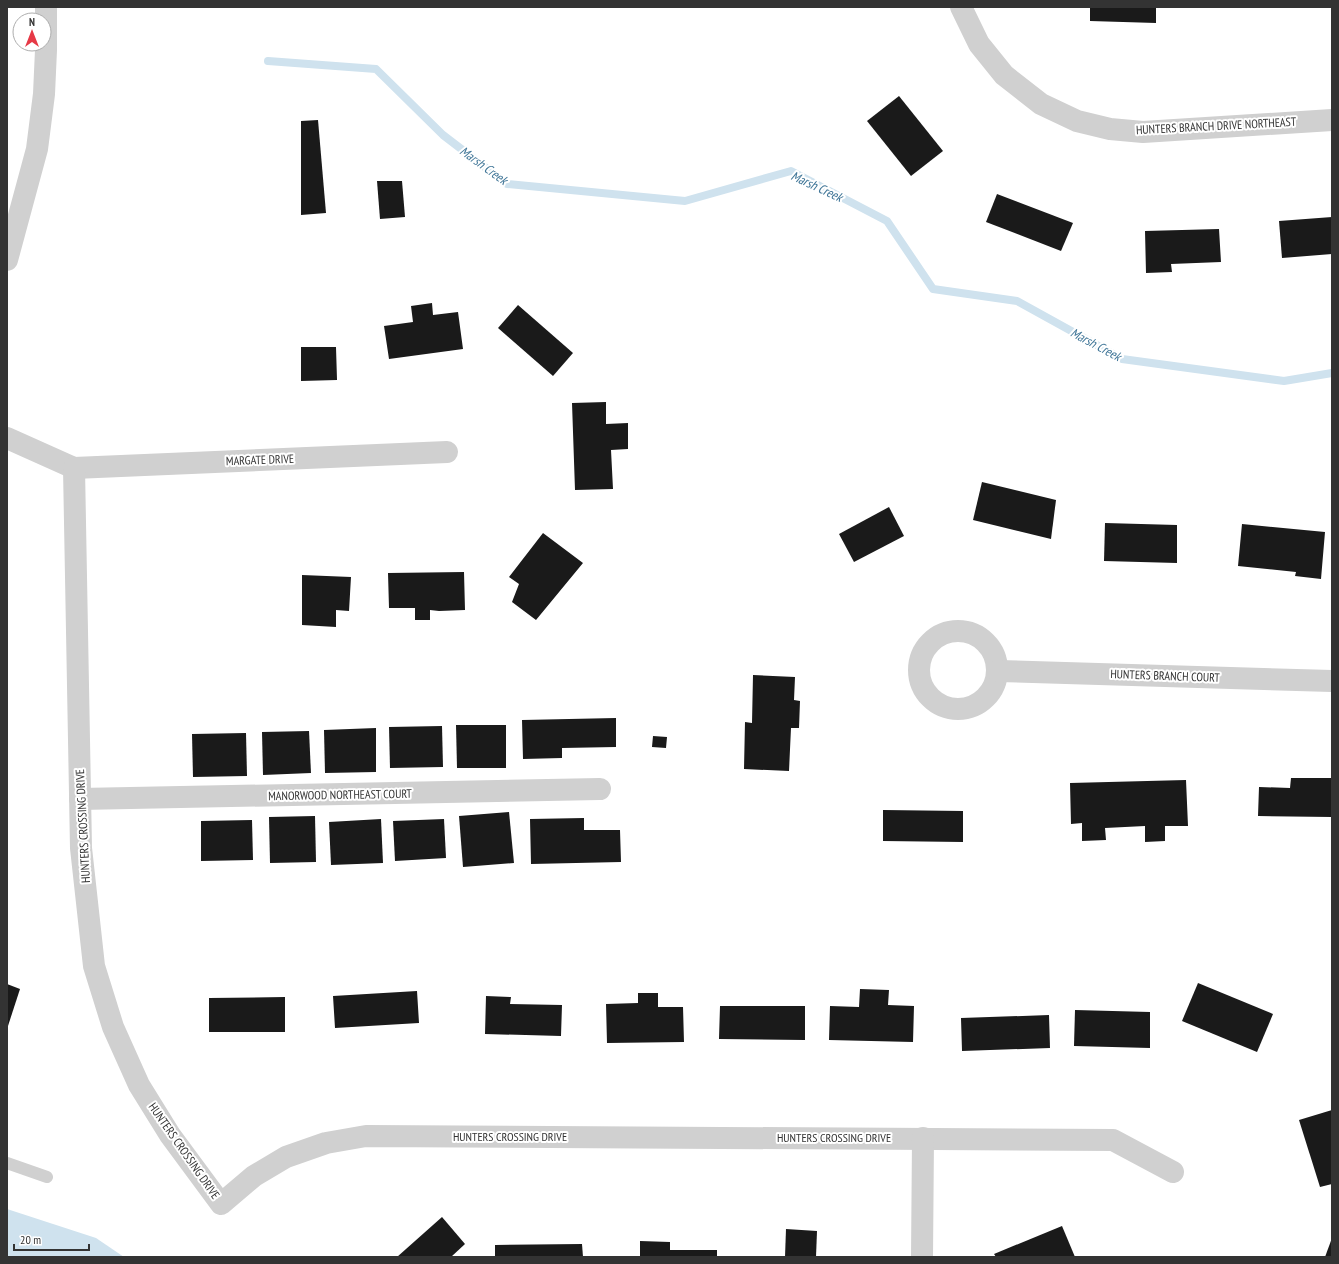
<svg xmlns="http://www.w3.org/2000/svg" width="1339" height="1264" font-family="'PT Sans Narrow',sans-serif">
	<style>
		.water { fill: #cfe2ee }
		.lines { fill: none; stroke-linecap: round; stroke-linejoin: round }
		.stream { stroke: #cfe2ee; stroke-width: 8 }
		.building { fill: #1a1a1a }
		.service { stroke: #d0d0d0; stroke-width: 12 }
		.minor { stroke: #d0d0d0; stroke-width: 22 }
		.tertiary { stroke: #d0d0d0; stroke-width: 22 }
		.labels { text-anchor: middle; stroke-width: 4; stroke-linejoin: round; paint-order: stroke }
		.street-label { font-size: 12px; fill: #333; stroke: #fff }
		.water-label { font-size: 13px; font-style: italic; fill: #3f7597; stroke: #fff }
	</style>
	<rect width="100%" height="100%" fill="#fff"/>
	<polygon class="water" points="7,1209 96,1238 124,1257 7,1257"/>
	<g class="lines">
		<polyline class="stream" points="268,61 376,69 443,135 507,184 685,201 791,171 887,221 933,289 1017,301 1122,359 1284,381 1332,373"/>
	</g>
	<g class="building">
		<polygon points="1090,7 1156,7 1156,23 1090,21"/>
		<polygon points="899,96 943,151 911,176 867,121"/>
		<polygon points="318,120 326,213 301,215 301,121"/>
		<polygon points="377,181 402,181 405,217 380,219"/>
		<polygon points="997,194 1073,223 1061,251 986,222"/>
		<polygon points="1332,217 1332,254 1282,258 1279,221"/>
		<polygon points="1219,229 1221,262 1171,264 1172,272 1146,273 1145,231"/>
		<polygon points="432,303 433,315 458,312 463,349 389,359 384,326 413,322 411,306"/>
		<polygon points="518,305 573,353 553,376 498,328"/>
		<polygon points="301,347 336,347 337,380 301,381"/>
		<polygon points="606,402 606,424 628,423 628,449 611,450 613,489 575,490 572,403"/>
		<polygon points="982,482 1056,500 1051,539 973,520"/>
		<polygon points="889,507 904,536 854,562 839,534"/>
		<polygon points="1105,523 1177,525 1177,563 1104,561"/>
		<polygon points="1242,524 1325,532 1321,579 1295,576 1296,572 1238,566"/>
		<polygon points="543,533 583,563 536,620 512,602 519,584 509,577"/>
		<polygon points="464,572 465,610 439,611 430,610 430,620 415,620 415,608 389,608 388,573"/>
		<polygon points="302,575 351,577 349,611 336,610 336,627 302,625"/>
		<polygon points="753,675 795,677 794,700 800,701 799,728 791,728 789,771 744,769 745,722 752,723"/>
		<polygon points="616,718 616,747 562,748 562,758 523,759 522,720"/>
		<polygon points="456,725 506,725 506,768 457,768"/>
		<polygon points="442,726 443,767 390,768 389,727"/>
		<polygon points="376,728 376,772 325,773 324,730"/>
		<polygon points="309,731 311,773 263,775 262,732"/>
		<polygon points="246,733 247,776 193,777 192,734"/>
		<polygon points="653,736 667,737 666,748 652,747"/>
		<polygon points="1291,778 1332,778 1332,817 1258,816 1259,787 1290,788"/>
		<polygon points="1186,780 1188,826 1165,826 1165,841 1145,842 1145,826 1105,828 1106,840 1082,841 1082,823 1071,824 1070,783"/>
		<polygon points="883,810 963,811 963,842 883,841"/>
		<polygon points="509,812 514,863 463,867 459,816"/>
		<polygon points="315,816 316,862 270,863 269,817"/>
		<polygon points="584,818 584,830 620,830 621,862 531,864 530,819"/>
		<polygon points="381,819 383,863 331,865 329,822"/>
		<polygon points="444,819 446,858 395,861 393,821"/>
		<polygon points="252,820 253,860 201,861 201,821"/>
		<polygon points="1198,983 1273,1014 1257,1052 1182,1021"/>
		<polygon points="7,984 20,989 7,1029"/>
		<polygon points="860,989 889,990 888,1005 914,1006 913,1042 829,1040 830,1006 859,1007"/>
		<polygon points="417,991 419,1023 335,1028 333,996"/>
		<polygon points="638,993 658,993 658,1007 683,1007 684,1042 607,1043 606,1004 638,1003"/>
		<polygon points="486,996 511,997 510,1004 562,1005 561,1036 485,1034"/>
		<polygon points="285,997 285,1032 209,1032 209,998"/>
		<polygon points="720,1006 805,1006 805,1040 719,1039"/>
		<polygon points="1075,1010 1150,1012 1150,1048 1074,1046"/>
		<polygon points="1049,1015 1050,1048 962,1051 961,1018"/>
		<polygon points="1332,1110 1332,1184 1320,1187 1299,1120"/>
		<polygon points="442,1217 465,1244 451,1257 397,1257"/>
		<polygon points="1062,1226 1075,1257 996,1257 994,1254"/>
		<polygon points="786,1229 817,1231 816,1257 785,1257"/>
		<polygon points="1332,1239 1332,1257 1325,1257 1332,1238"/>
		<polygon points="640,1241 670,1242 670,1250 717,1250 717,1257 640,1257"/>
		<polygon points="582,1244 583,1257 495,1257 495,1245"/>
	</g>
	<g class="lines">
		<polyline class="service" points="7,1163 47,1177"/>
		<g class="minor">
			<polyline points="961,7 979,44 1004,75 1041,104 1077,121 1110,129 1143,132 1332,120"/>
			<polyline points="7,438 74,468 447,452"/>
			<polyline points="74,468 81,848 94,966 113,1027 139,1085 170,1135 221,1204 254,1176 286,1157 326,1143 366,1136 1113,1140 1173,1172"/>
			<circle cx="958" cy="670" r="39"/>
			<polyline points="998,671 1332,681"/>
			<polyline points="80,799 600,789"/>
			<polyline points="922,1257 923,1138"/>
		</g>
		<polyline class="tertiary" points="7,260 37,149 44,94 46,50 46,7"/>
	</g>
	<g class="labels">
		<g class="street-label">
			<text transform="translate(1216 126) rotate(-3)" y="4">HUNTERS BRANCH DRIVE NORTHEAST</text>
			<text transform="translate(260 460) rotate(-2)" y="4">MARGATE DRIVE</text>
			<text transform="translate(1165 676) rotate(2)" y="4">HUNTERS BRANCH COURT</text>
			<text transform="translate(340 795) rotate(-1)" y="4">MANORWOOD NORTHEAST COURT</text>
			<text transform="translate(83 826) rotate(-93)" y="4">HUNTERS CROSSING DRIVE</text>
			<text x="510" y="1141">HUNTERS CROSSING DRIVE</text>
			<text x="834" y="1142">HUNTERS CROSSING DRIVE</text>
			<text transform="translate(184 1151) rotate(55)" y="4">HUNTERS CROSSING DRIVE</text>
		</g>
		<g class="water-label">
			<text transform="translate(484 165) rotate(36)" y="5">Marsh Creek</text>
			<text transform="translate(817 186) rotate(25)" y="5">Marsh Creek</text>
			<text transform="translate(1096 344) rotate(28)" y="5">Marsh Creek</text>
		</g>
	</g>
	<rect width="1339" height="1264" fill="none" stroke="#333333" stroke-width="16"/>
	<g transform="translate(32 32)"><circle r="19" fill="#ffffff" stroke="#adadad"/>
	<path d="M0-3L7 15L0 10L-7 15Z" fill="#e63946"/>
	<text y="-6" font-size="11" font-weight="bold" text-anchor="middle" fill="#333333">N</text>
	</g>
	<path d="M14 1244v6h75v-6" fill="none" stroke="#333333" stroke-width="2"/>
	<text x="20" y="1244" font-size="12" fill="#333333" stroke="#ffffff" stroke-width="3" paint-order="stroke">20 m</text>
</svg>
